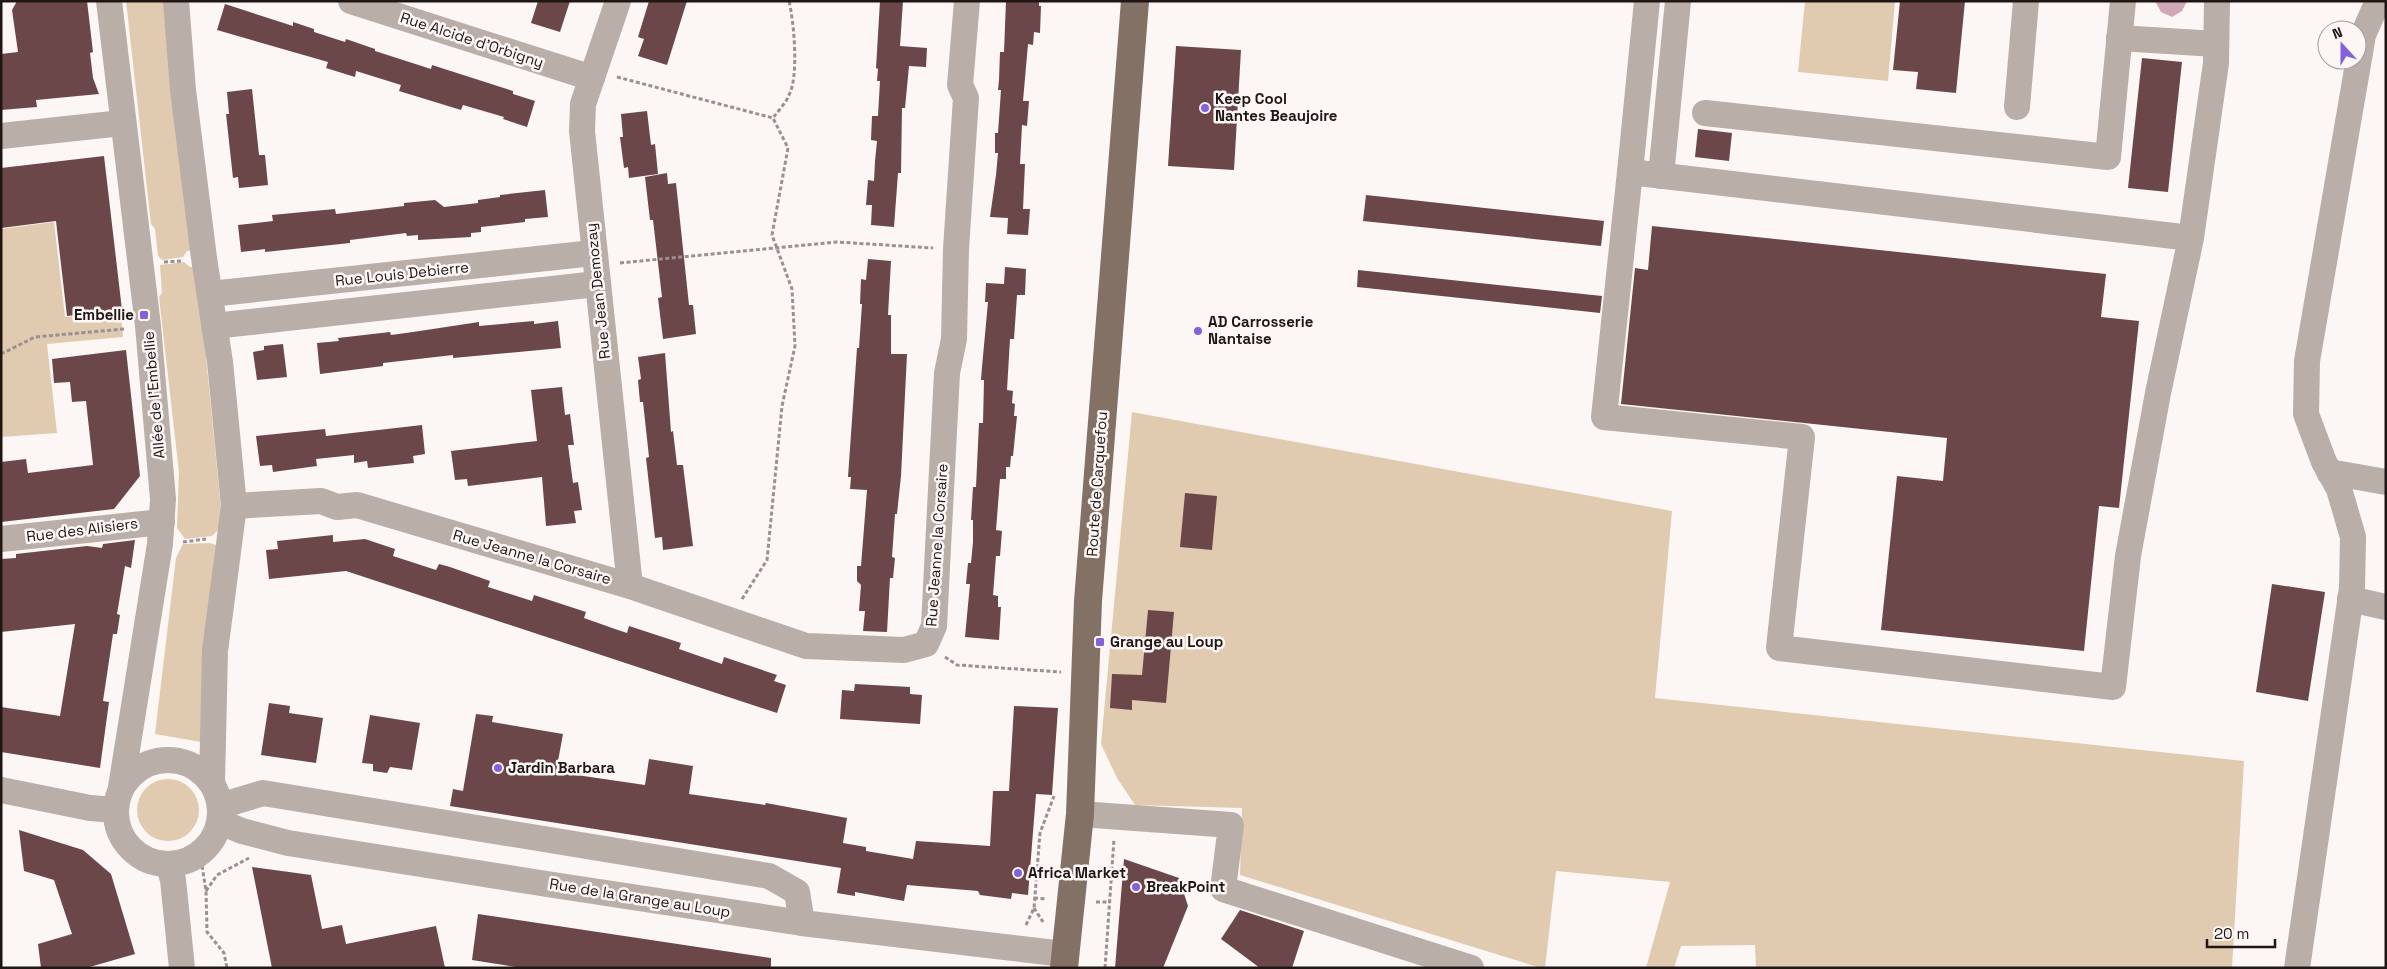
<svg xmlns="http://www.w3.org/2000/svg" width="2387" height="969" font-family="'Space Grotesk',sans-serif">
	<style>
		.green { fill: #e0cab0 }
		.water { fill: #d0a8b8 }
		.building { fill: #6b474a }
		.lines { fill: none; stroke-linecap: round; stroke-linejoin: round }
		.path { stroke: #99918f; stroke-width: 3; stroke-dasharray: 4 2.5; stroke-linecap: butt }
		.minor { stroke: #b9aea8; stroke-width: 26 }
		.major { stroke: #847166; stroke-width: 28 }
		.poi-dot { fill: #8560db; stroke: #fcf6f5; stroke-width: 2 }
		.labels { text-anchor: middle; stroke-width: 5; stroke-linejoin: round; paint-order: stroke }
		.street-label { font-size: 15px; fill: #201614; stroke: #fcf6f5 }
		.poi-label { font-size: 15px; font-weight: bold; fill: #201614; stroke: #fcf6f5; text-anchor: start }
	</style>
	<rect width="100%" height="100%" fill="#fcf6f5"/>
	<g class="green">
		<polygon points="126,1 168,1 196,250 187,251 183,257 162,260 158,256 155,229 151,224"/>
		<polygon points="1805,1 1895,1 1888,81 1798,72"/>
		<polygon points="54,222 65,317 121,312 123,337 47,344 57,433 1,437 1,229"/>
		<polygon points="184,262 190,267 197,266 223,529 218,530 212,536 185,539 177,528 179,472 159,297 162,293 160,265"/>
		<polygon points="1132,412 1672,511 1655,698 2244,761 2232,968 1756,968 1755,945 1681,946 1674,968 1646,968 1670,882 1556,871 1545,968 1541,968 1240,875 1242,808 1135,805 1117,778 1101,744"/>
		<polygon points="210,543 222,547 201,742 155,734 176,558 183,544"/>
		<circle cx="168" cy="810" r="31"/>
	</g>
	<polygon class="water" points="2155,1 2187,1 2182,11 2172,17 2161,12"/>
	<g class="building">
		<polygon points="17,1 87,1 93,52 90,53 93,78 99,94 36,100 37,107 1,110 1,54 18,52 12,10"/>
		<polygon points="538,1 570,1 560,32 531,23"/>
		<polygon points="649,1 687,1 667,65 638,56 644,39 638,37"/>
		<polygon points="880,1 903,1 900,46 927,48 926,67 909,66 905,108 902,108 901,173 898,173 894,227 871,225 872,205 866,205 868,180 874,181 875,161 877,141 871,140 872,116 878,116 880,81 877,81 878,69 876,68"/>
		<polygon points="1006,1 1039,1 1039,6 1041,6 1040,33 1034,32 1033,45 1028,44 1023,101 1029,101 1027,126 1022,125 1021,145 1020,164 1025,164 1023,209 1030,209 1028,235 1007,234 1008,218 990,217 996,175 998,153 995,153 995,133 998,133 1001,90 998,90 999,80 1000,52 1004,52"/>
		<polygon points="1900,1 1965,1 1956,93 1916,89 1918,72 1893,70"/>
		<polygon points="225,4 293,26 293,22 314,29 314,32 345,42 346,39 375,49 375,51 431,69 432,65 513,91 513,94 535,101 527,127 503,119 504,117 463,105 461,110 399,91 401,85 356,71 355,77 326,68 328,62 217,30"/>
		<polygon points="1176,46 1241,50 1234,170 1168,166"/>
		<polygon points="2142,58 2182,62 2168,192 2128,188"/>
		<polygon points="252,89 259,155 265,155 268,185 239,188 238,177 233,178 226,114 229,114 227,92"/>
		<polygon points="647,111 651,145 655,144 658,174 629,178 628,167 624,168 620,137 623,137 621,114"/>
		<polygon points="1698,129 1732,133 1729,161 1695,157"/>
		<polygon points="104,156 122,310 67,316 56,221 1,228 1,168"/>
		<polygon points="667,173 668,184 676,183 689,305 693,305 696,334 663,339 658,298 662,297 653,220 650,220 645,177"/>
		<polygon points="545,190 548,217 525,219 525,222 481,227 481,232 471,233 471,237 418,240 418,235 407,236 406,233 350,240 350,243 265,252 265,249 241,252 238,225 273,221 272,215 335,209 336,214 404,206 404,203 435,200 444,207 478,203 478,200 500,197 500,195"/>
		<polygon points="1366,195 1604,221 1601,246 1363,221"/>
		<polygon points="1652,226 2106,274 2101,317 2139,321 2119,508 2099,506 2084,651 1881,630 1897,476 1943,481 1947,438 1621,404 1635,268 1648,270"/>
		<polygon points="868,259 891,261 888,315 891,315 891,354 907,354 901,476 897,514 895,514 892,557 895,558 893,578 890,578 887,632 863,631 865,611 859,611 861,585 857,581 857,566 861,566 867,490 850,489 851,477 848,477 857,348 859,348 862,304 860,304 861,279 866,280"/>
		<polygon points="1005,267 1026,269 1025,295 1017,295 1014,339 1010,339 1007,390 1013,391 1012,403 1015,404 1014,416 1017,416 1013,456 1011,456 1010,467 1006,467 1006,479 1000,479 996,530 1002,531 1000,556 996,556 993,595 998,596 998,607 1001,607 999,640 965,637 970,584 966,584 968,563 971,563 973,542 973,520 971,520 973,487 976,487 979,423 983,423 984,380 981,380 982,367 988,302 985,302 986,283 1004,284"/>
		<polygon points="1358,270 1602,296 1600,313 1357,287"/>
		<polygon points="534,321 534,324 558,321 561,348 453,358 453,355 383,363 383,366 320,374 317,343 339,341 338,338 390,332 391,335 413,332 479,322 479,326"/>
		<polygon points="283,344 287,377 257,380 253,352 264,350 264,346"/>
		<polygon points="126,350 140,476 114,509 1,522 1,462 26,459 28,473 93,465 86,401 72,402 70,382 54,383 52,359"/>
		<polygon points="665,353 671,432 673,431 677,465 683,465 693,546 663,550 662,537 655,538 646,458 649,457 643,402 640,402 638,380 641,379 638,357"/>
		<polygon points="562,387 565,415 570,414 574,445 568,445 573,483 578,482 582,510 574,511 576,523 546,526 542,477 468,486 467,479 455,480 451,451 537,441 531,390"/>
		<polygon points="422,425 425,454 413,456 414,463 368,468 367,461 354,463 354,455 316,459 317,466 273,472 272,465 260,466 256,436 325,429 326,436"/>
		<polygon points="1185,493 1217,496 1212,550 1180,547"/>
		<polygon points="333,535 333,542 365,539 395,549 393,556 436,570 439,564 450,567 490,581 488,587 532,601 534,595 586,612 584,618 615,629 627,633 629,626 681,643 679,649 722,664 724,657 777,675 774,681 786,685 777,713 346,571 269,579 266,550 278,549 277,541"/>
		<polygon points="135,540 131,568 125,566 117,614 120,615 117,634 113,634 103,701 109,702 100,768 1,752 1,707 60,716 75,624 1,632 1,559 16,558 16,554 87,546 102,548 103,544"/>
		<polygon points="2272,584 2325,592 2308,701 2256,692"/>
		<polygon points="1148,610 1174,612 1166,703 1132,700 1132,710 1110,708 1112,674 1142,675"/>
		<polygon points="855,684 910,687 910,694 922,695 920,724 840,719 842,690 854,691"/>
		<polygon points="269,703 290,706 289,713 323,718 316,763 261,755"/>
		<polygon points="1014,706 1058,708 1052,795 1036,794 1028,895 1012,893 1011,899 980,895 978,891 907,885 904,901 855,892 855,896 837,893 841,868 450,806 453,789 463,791 476,714 493,716 492,722 563,734 556,772 645,785 649,759 693,766 689,794 765,805 766,803 847,818 843,843 866,847 866,851 913,859 916,841 990,846 993,791 1009,791"/>
		<polygon points="370,715 420,723 412,770 390,767 387,773 373,771 373,764 362,763"/>
		<polygon points="19,830 83,850 111,874 135,954 86,968 41,968 38,944 72,934 54,880 24,871"/>
		<polygon points="1124,859 1179,878 1188,906 1163,968 1115,968"/>
		<polygon points="252,867 311,875 322,929 342,925 346,944 436,926 445,968 272,968"/>
		<polygon points="1240,910 1304,931 1292,968 1260,968 1221,939"/>
		<polygon points="478,914 771,958 771,968 522,968 472,960"/>
	</g>
	<g class="lines">
		<g class="path">
			<polyline points="617,77 773,118"/>
			<polyline points="164,262 181,261"/>
			<polyline points="620,263 837,242 933,248"/>
			<polyline points="1,354 35,337 124,329"/>
			<polyline points="183,542 206,539"/>
			<path d="M742,599l25,-39 15,-154 13,-60 -3,-57 -20,-54 16,-87 -15,-30c5,-7 13,-15 16,-23 10,-19 5,-73 0,-94"/>
			<polyline points="945,657 957,665 1061,672"/>
			<polyline points="200,853 206,891 207,932 224,953 227,968"/>
			<polyline points="206,891 217,875 249,858"/>
			<polyline points="1034,898 1047,899"/>
			<polyline points="1096,902 1110,902"/>
			<polyline points="1034,908 1043,922"/>
			<polyline points="1026,925 1034,908 1040,833 1054,796"/>
			<polyline points="1105,968 1114,839"/>
		</g>
		<g class="minor">
			<polyline points="109,1 148,326 163,499 160,544 121,787"/>
			<polyline points="176,1 183,90 204,258 220,362 234,506 215,651 212,783"/>
			<polyline points="351,1 592,78"/>
			<polyline points="618,1 583,104 582,131 630,586"/>
			<polyline points="2119,38 2216,44"/>
			<polyline points="2017,107 2026,1"/>
			<polyline points="1705,113 2108,157 2123,1"/>
			<polyline points="1,136 122,123"/>
			<polyline points="1630,172 1647,1"/>
			<polyline points="1661,176 1678,1"/>
			<polyline points="2191,238 1630,172 1604,417 1802,437 1779,648 2113,687 2128,556 2158,393 2191,238 2216,63 2217,1"/>
			<polyline points="210,294 593,253"/>
			<polyline points="214,326 597,284"/>
			<polyline points="2329,472 2386,482"/>
			<polyline points="234,506 321,501 337,507 357,505 630,586 806,646 904,650 926,644 934,626 947,373 954,339 956,249 966,98 960,85 967,1"/>
			<polyline points="1,539 162,522"/>
			<polyline points="2350,599 2386,607"/>
			<circle cx="168" cy="812" r="52"/>
			<polyline points="1,790 90,808 115,810"/>
			<polyline points="220,806 263,793 769,876 797,892 802,923"/>
			<polyline points="1080,814 1231,825 1223,889 1471,968"/>
			<polyline points="220,822 242,831 288,843 547,884 802,923 1064,954"/>
			<polyline points="169,866 173,880 182,968"/>
			<polyline points="2297,968 2352,588 2353,537 2339,489 2324,462 2306,414 2307,361 2363,35 2378,1"/>
		</g>
		<polyline class="major" points="1064,968 1080,814 1088,601 1135,1"/>
	</g>
	<g class="poi-dot">
		<circle cx="1205" cy="108" r="5"/>
		<rect x="139" y="310" width="10" height="10" rx="2.5"/>
		<circle cx="1198" cy="331" r="5"/>
		<rect x="1095" y="637" width="10" height="10" rx="2.5"/>
		<circle cx="498" cy="768" r="5"/>
		<circle cx="1018" cy="873" r="5"/>
		<circle cx="1136" cy="887" r="5"/>
	</g>
	<g class="labels">
		<g class="street-label">
			<text transform="translate(472 40) rotate(18)" y="5">Rue Alcide d'Orbigny</text>
			<text transform="translate(402 274) rotate(-6)" y="5">Rue Louis Debierre</text>
			<text transform="translate(598 291) rotate(-96)" y="5">Rue Jean Demozay</text>
			<text transform="translate(154 395) rotate(-95)" y="5">Allée de l'Embellie</text>
			<text transform="translate(1097 484) rotate(-86)" y="5">Route de Carquefou</text>
			<text transform="translate(82 530) rotate(-7)" y="5">Rue des Alisiers</text>
			<text transform="translate(937 545) rotate(-86)" y="5">Rue Jeanne la Corsaire</text>
			<text transform="translate(532 557) rotate(16)" y="5">Rue Jeanne la Corsaire</text>
			<text transform="translate(640 898) rotate(9)" y="5">Rue de la Grange au Loup</text>
		</g>
		<g class="poi-label">
			<text x="1215" y="104">Keep Cool<tspan x="1215" dy="17">Nantes Beaujoire</tspan></text>
			<text x="134" y="320" text-anchor="end">Embellie</text>
			<text x="1208" y="327">AD Carrosserie<tspan x="1208" dy="17">Nantaise</tspan></text>
			<text x="1110" y="647">Grange au Loup</text>
			<text x="508" y="773">Jardin Barbara</text>
			<text x="1028" y="878">Africa Market</text>
			<text x="1146" y="892">BreakPoint</text>
		</g>
	</g>
	<rect width="2387" height="969" fill="none" stroke="#201614" stroke-width="5"/>
	<g transform="translate(2342 45) rotate(339)"><circle r="24" fill="#fcf6f5" stroke="#a49c9b"/>
	<path d="M0-4L9 19L0 12L-9 19Z" fill="#8560db"/>
	<text y="-8" font-size="14" font-weight="bold" text-anchor="middle" fill="#201614">N</text>
	</g>
	<path d="M2207 939v8h68v-8" fill="none" stroke="#201614" stroke-width="2.5"/>
	<text x="2214" y="939" font-size="15" fill="#201614" stroke="#fcf6f5" stroke-width="4" paint-order="stroke">20 m</text>
</svg>
